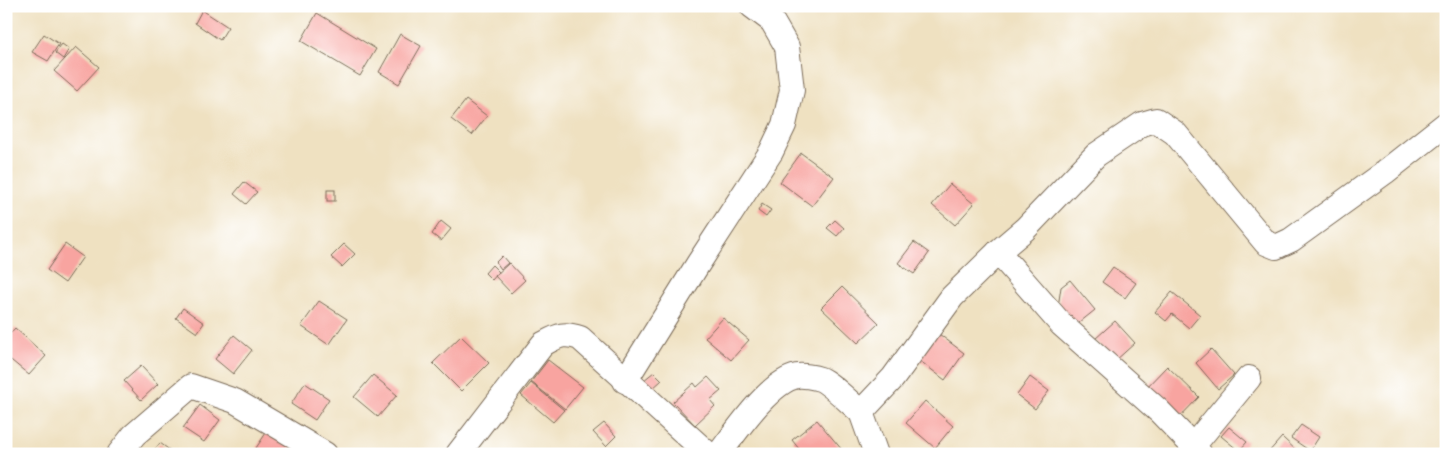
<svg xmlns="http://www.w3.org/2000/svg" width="1452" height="460" font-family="Pangolin,sans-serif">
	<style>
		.building { fill: #f8a4a0 }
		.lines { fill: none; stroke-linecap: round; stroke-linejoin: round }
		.street-casing { stroke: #7a6a57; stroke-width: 26 }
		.street { stroke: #fff; stroke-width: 24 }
	</style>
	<rect width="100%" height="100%" fill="#fff"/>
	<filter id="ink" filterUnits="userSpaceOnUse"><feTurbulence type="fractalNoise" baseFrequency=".02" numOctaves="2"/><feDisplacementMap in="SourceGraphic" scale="10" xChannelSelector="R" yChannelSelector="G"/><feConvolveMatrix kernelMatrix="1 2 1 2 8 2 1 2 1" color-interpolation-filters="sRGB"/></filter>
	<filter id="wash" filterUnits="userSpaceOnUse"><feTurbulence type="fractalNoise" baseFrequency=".0096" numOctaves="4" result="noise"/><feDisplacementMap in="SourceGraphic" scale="20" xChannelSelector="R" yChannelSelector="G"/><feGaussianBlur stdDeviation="1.12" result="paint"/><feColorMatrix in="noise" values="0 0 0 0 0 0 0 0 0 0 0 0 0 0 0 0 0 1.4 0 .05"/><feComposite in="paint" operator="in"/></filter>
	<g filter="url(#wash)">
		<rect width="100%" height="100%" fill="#efe1c1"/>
		<g id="blocks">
			<g class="building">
				<polygon points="202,10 228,27 220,40 195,23"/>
				<polygon points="317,13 376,49 360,76 301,41"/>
				<polygon points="44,34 59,44 48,61 32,52"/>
				<polygon points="400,34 421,46 399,84 379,72"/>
				<polygon points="62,44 69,49 63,59 55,53"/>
				<polygon points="76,47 99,67 77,91 54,71"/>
				<polygon points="466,100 487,116 472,135 451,119"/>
				<polygon points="801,153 834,177 812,206 780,182"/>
				<polygon points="244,182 257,192 246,204 234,194"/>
				<polygon points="950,184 974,204 955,225 932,205"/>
				<rect x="327" y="190" width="8" height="11"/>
				<polygon points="762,204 771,210 766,217 758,211"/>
				<polygon points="835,220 844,228 837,236 827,228"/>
				<polygon points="441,221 451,229 441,241 432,234"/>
				<polygon points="914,242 929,253 914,274 898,263"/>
				<polygon points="65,244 83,257 65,283 47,270"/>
				<polygon points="344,244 355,254 342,267 331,257"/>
				<polygon points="502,256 508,263 501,269 496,262"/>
				<polygon points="509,263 525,280 511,293 495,276"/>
				<polygon points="492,265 499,272 492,280 485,273"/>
				<polygon points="1113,267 1136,283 1125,298 1102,282"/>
				<polygon points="1070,280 1095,310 1075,326 1058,307 1061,287"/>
				<polygon points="842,287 879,323 858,343 821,308"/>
				<polygon points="1172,292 1200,315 1189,328 1172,314 1166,321 1155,312"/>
				<polygon points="319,301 347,319 329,345 301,326"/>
				<polygon points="183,308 204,323 197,333 176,318"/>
				<polygon points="723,318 749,340 731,360 705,338"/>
				<polygon points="1115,321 1135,343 1115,361 1095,339"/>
				<polygon points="15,328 46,356 29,375 6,356 6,338"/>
				<polygon points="935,331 964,353 945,380 915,357"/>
				<polygon points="234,335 252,350 233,374 215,359"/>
				<polygon points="461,336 489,363 461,391 433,363"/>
				<polygon points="1211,349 1234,375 1218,389 1196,363"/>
				<polygon points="548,360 583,387 565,409 531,382"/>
				<polygon points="141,366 158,384 141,400 124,381"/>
				<polygon points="1167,366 1199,397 1175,422 1143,391"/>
				<polygon points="654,372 662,380 652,389 644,380"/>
				<polygon points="373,375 397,395 378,417 354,397"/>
				<polygon points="708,377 721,391 710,400 715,406 695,425 673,402 694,383 697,387"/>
				<polygon points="1030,377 1049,391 1035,409 1017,395"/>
				<polygon points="305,383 329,399 315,420 291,404"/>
				<polygon points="531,383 564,410 553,422 521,395"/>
				<polygon points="925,401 953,426 935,448 906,423"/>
				<polygon points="200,405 220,420 204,442 183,428"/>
				<polygon points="817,420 843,451 840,454 803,454 792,440"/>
				<polygon points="604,423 616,436 606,446 593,432"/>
				<polygon points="1301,425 1319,437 1310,451 1291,438"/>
				<polygon points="1229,427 1247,442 1239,451 1221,436"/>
				<polygon points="268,430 292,446 286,454 265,454 256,448"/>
				<polygon points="1282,437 1300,454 1267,454"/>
				<polygon points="160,443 175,454 151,454"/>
			</g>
		</g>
	</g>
	<g filter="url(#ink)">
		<use href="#blocks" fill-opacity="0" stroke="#7a6a57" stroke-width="1"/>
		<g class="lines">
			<g class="street-casing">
				<g id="street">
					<polyline points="998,252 1061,324 1159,411 1193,446"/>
					<polyline points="625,381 698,264 771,152 784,125 792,90 787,47 772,21 752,6"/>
					<polyline points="861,412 876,454"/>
					<polyline points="119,454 134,435 191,386 235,401 325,454"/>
					<path d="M458,454l85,-110c15,-8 20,-12 37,-6l128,116"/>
					<path d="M719,454c17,-22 50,-72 78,-78 6,-1 17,1 23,3 9,3 32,26 41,33l32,-34 59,-81 46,-45 27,-23 71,-74 46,-31 14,-4 19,13 91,110 10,4 15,-7 94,-68 61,-48"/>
					<polyline points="1200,454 1193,446 1249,378"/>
				</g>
			</g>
			<use href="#street" class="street"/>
		</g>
	</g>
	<rect width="1452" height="460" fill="none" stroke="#fff" stroke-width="25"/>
</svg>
